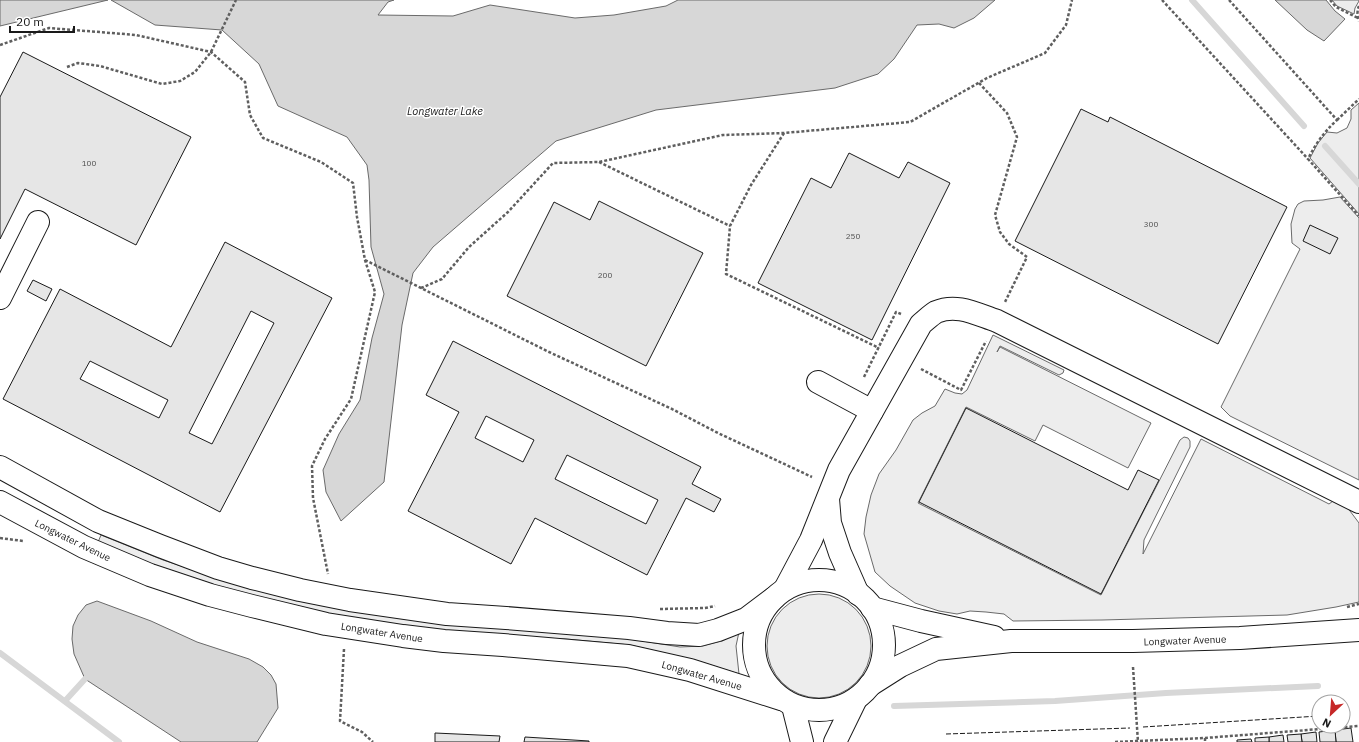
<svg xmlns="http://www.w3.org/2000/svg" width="1359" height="742" font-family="'IBM Plex Sans',sans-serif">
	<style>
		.built { fill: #ededed; stroke: #6a6a6a }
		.water { fill: #d7d7d7; stroke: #6a6a6a }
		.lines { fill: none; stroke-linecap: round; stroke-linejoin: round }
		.stream { stroke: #d7d7d7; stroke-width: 6 }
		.building { fill: #e6e6e6; stroke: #1a1a1a; fill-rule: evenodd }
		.minor-casing { stroke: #1a1a1a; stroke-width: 24 }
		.path { stroke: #5f5f5f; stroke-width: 2.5; stroke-dasharray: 3 2; stroke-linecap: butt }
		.minor { stroke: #fff; stroke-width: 22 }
		.fence { stroke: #1a1a1a; stroke-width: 1; stroke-dasharray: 5 2; stroke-linecap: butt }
		.labels { text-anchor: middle; stroke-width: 3; stroke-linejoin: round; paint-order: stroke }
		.number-label { font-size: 8px; fill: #4d4d4d }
		.street-label { font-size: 10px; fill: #1a1a1a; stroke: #fff }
		.water-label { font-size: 11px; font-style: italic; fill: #1a1a1a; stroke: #fff }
	</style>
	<rect width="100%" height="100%" fill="#fff"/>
	<g class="built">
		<polygon points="1332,0 1359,0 1359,1 1355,8 1354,14 1337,6"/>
		<polygon points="1359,103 1359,214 1310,158 1318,143 1327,132 1337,133 1347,128 1351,119 1351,110"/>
		<polygon points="1340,197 1359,218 1359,480 1230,416 1221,407 1300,249 1292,243 1291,224 1295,209 1298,204 1304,201 1323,200"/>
		<polygon points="993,335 1064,370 1063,373 1059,375 1000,346 997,352 1000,347 1151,423 1128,468 1043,425 1035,441 966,407 918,503 1101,595 1180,440 1184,437 1188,438 1190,441 1190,447 1144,540 1143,554 1201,439 1329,504 1333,501 1347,507 1359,523 1359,602 1336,607 1287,615 1102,620 1013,621 1004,614 986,612 970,611 957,614 939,611 915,603 890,586 875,572 864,534 866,517 871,495 879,474 896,450 913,420 922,413 935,406 945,389 955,393 962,394 967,390"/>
		<polygon points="101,535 163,560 221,579 611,636 680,647 703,646 722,641 739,632 736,646 739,674 698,661 630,645 566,639 430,633 272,605 96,547"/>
		<circle cx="819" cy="646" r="52"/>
	</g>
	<g class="water">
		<polygon points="0,0 108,0 0,26"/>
		<polygon points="111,0 394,0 388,2 378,15 453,16 490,5 575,18 614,15 666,6 678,0 995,0 974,18 954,28 939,24 917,25 894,59 878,74 835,88 656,110 556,141 433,247 413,273 402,325 384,482 341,521 326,492 323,470 339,434 360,400 372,338 384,294 371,247 369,180 367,165 347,137 278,106 259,64 222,30 155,25"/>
		<polygon points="1275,0 1326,0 1335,11 1345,19 1324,41 1307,30"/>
		<polygon points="97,601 151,621 197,642 249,659 263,667 271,675 276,684 278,708 257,742 181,742 85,679 74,654 72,639 73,626 78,615 86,605"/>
	</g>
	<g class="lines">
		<g class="stream">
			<polyline points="1192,0 1304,126"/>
			<polyline points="1325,146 1359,184"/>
			<polyline points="0,653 119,742"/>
			<polyline points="65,701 85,679"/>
			<polyline points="894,706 1055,701 1166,693 1318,686"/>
		</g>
	</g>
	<g class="building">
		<polygon points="23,52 191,137 136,245 25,189 0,239 0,97"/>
		<polygon points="1081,109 1108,122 1110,117 1287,207 1218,344 1015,241"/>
		<polygon points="849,153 899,178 908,162 950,183 872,340 758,283 811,178 831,188"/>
		<polygon points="599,201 703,253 646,366 507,296 554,202 590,220"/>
		<polygon points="1310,225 1338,238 1330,254 1303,241"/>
		<path d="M225,242l107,56 -112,214 -217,-113 57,-110 111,58zM251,311l23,12 -62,121 -23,-11zM90,361l78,39 -9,18 -79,-39z"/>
		<polygon points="33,280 52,289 46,301 27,291"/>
		<path d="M453,341l248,126 -9,17 29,15 -7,13 -28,-14 -39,77 -112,-57 -24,46 -103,-53 51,-99 -33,-17zM486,416l48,24 -11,22 -48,-24zM567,455l91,45 -12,24 -91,-45z"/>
		<polygon points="966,408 1128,490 1138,470 1159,480 1101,594 919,502"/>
		<polygon points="1351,728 1353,742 1336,742 1335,730"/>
		<polygon points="1335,730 1336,742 1320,742 1319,732"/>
		<polygon points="1316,732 1317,742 1302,742 1301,734"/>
		<polygon points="435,733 500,736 499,742 435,742"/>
		<polygon points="1301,734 1302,742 1288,742 1287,735"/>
		<polygon points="1283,735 1284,742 1269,742 1269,737"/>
		<polygon points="525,737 589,741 589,742 524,742"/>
		<polygon points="1269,737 1269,742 1255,742 1255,738"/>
		<polygon points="1251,739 1252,742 1237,742 1237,740"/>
	</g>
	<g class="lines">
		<g class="minor-casing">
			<g id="minor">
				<polyline points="0,298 38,222"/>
				<polyline points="818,382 872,411"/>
				<polyline points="0,467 98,521 160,546 218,568 252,578 300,590 350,600 447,614 506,618 629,628 667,633 699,635 718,630 746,619 774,598"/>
				<polyline points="828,499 830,523 840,553 858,594"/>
				<polyline points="0,502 84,547 150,575 210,595 252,606 326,624 403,636 444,641 503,645 628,656 690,670 781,699"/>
				<circle cx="819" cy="645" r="65"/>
				<path d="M785,589l26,-49 28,-70 82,-146c5,-4 10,-9 15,-12 21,-9 40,2 61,9l362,181"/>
				<polyline points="872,608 921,621 994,637"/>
				<polyline points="870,685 900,666 936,649 1011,641 1133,641 1240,638 1359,630"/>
				<polyline points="793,706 802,742"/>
				<polyline points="835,742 856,699"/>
			</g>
		</g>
		<g class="path">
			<polyline points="1162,0 1308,159"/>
			<path d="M1229,0l108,120c-13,12 -21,23 -29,39l51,57"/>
			<polyline points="1330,0 1336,7 1358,18"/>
			<path d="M1359,6c-2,4 -2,11 0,15"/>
			<polyline points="0,45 49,28 136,35 211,52 245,82 250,115 263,138 321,162 353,183 357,217 365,260 375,292 351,399 325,439 312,466 313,498 328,574"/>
			<polyline points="67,67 78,63 100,66 162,84 180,81 195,72 211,52 236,0"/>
			<polyline points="979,83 1007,113 1017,137 995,215 1000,232 1009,244 1027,257 1005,302"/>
			<polyline points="1337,120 1359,99"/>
			<polyline points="784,133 751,185 730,226 726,274 879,348"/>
			<polyline points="599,162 730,226"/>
			<polyline points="365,260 549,352 672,409 718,433 812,477"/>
			<polyline points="421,288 442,279 469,247 508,212 553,163 599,162 723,135 784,133 910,122 987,78 1045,53 1066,25 1072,0"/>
			<polyline points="921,369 961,390 986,341"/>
			<polyline points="864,377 896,312 901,314"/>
			<polyline points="0,538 23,541"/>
			<polyline points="1347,607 1359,604"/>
			<polyline points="660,609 705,608 715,606"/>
			<polyline points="344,649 340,721 362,732 373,742"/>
			<polyline points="1133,667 1138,742"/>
			<polyline points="1205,738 1205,742"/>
			<polyline points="1115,742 1205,738 1359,726"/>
		</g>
		<use href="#minor" class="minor"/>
		<g class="fence">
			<polyline points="1343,714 1347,714"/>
			<polyline points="1143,727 1319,716"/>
			<polyline points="946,734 1130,728"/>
		</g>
	</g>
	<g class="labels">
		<g class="number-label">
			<text x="89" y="166">100</text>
			<text x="1151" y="227">300</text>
			<text x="853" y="239">250</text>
			<text x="605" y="278">200</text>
		</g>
		<g class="street-label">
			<text transform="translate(73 540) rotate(26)" y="4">Longwater Avenue</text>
			<text transform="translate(382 632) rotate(9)" y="4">Longwater Avenue</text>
			<text transform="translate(1185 640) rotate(-2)" y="4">Longwater Avenue</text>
			<text transform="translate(702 675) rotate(16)" y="4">Longwater Avenue</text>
		</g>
		<g class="water-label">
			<text x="445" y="115">Longwater Lake</text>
		</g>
	</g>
	<g transform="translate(1331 714) rotate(206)"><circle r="19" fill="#ffffff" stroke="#a3a3a3"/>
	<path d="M0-3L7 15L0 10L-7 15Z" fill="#c62828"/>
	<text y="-6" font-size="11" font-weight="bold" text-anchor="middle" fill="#1a1a1a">N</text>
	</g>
	<path d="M10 26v6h64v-6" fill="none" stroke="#1a1a1a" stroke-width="2"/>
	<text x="16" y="26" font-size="12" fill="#1a1a1a" stroke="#ffffff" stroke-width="3" paint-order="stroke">20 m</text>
</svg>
